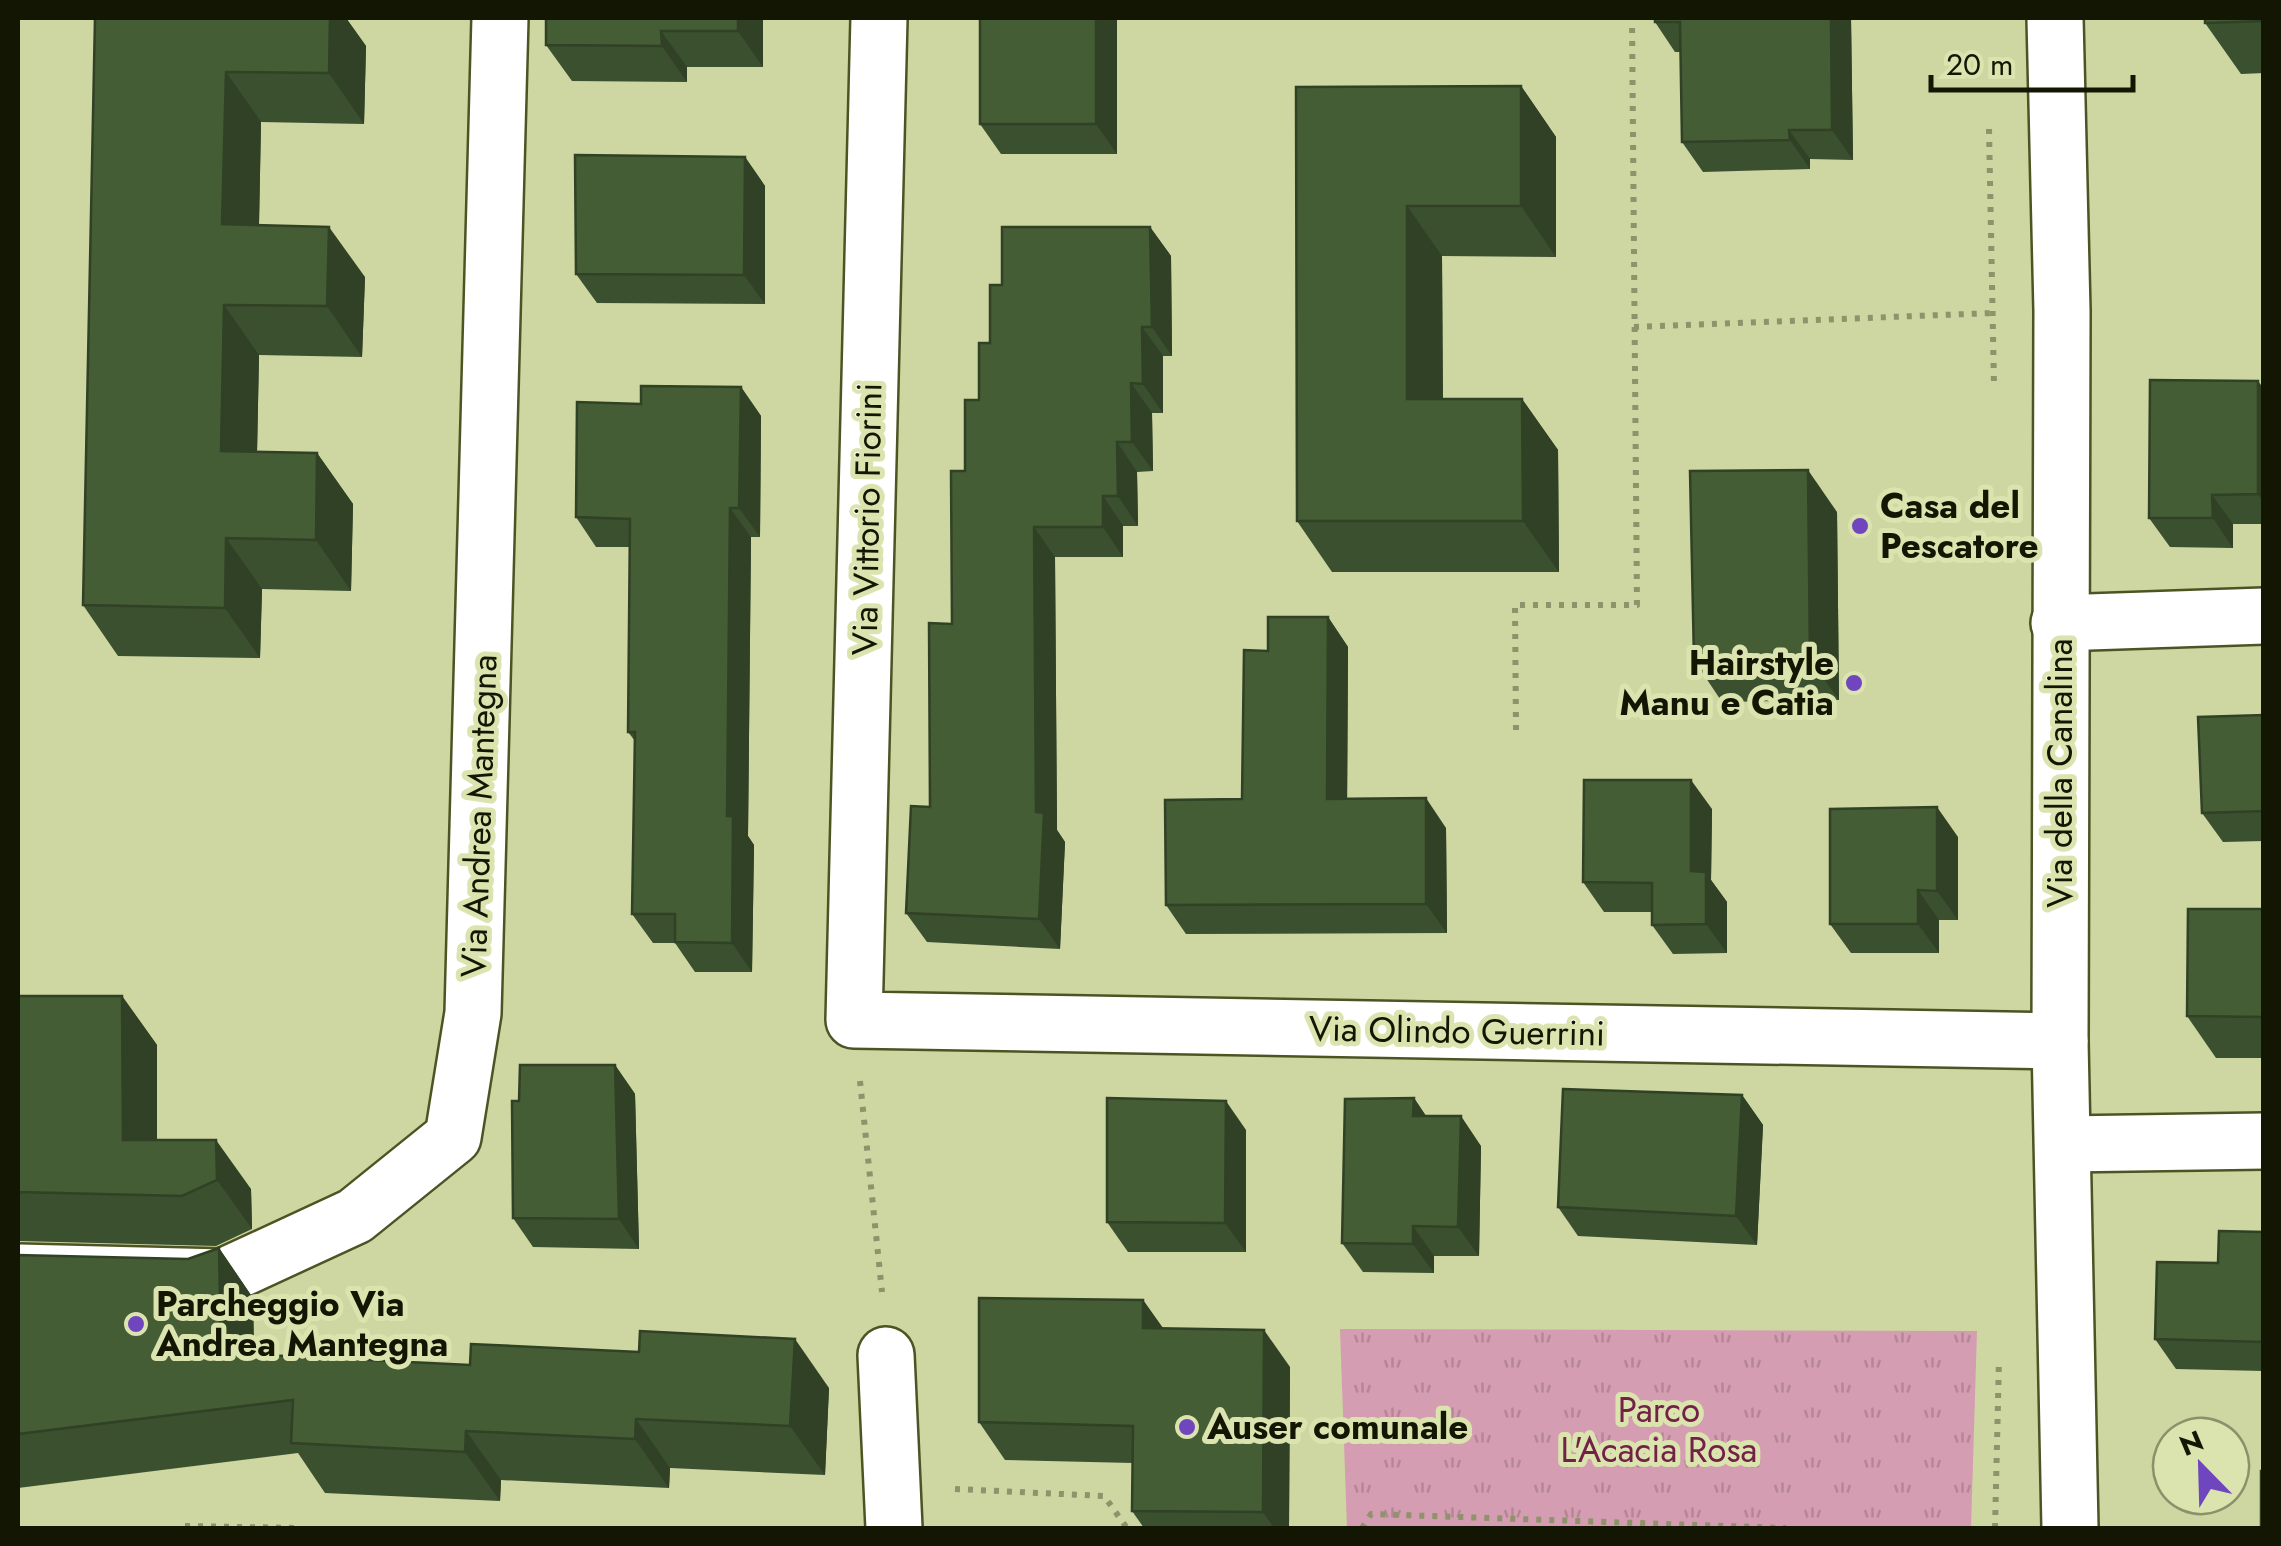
<svg xmlns="http://www.w3.org/2000/svg" width="2281" height="1546" font-family="Jost,sans-serif">
	<style>
		.park { fill: url(#park-tufts) }
		.lines { fill: none; stroke-linecap: round; stroke-linejoin: round }
		.street-casing { stroke: #4e5324; stroke-width: 60 }
		.secondary-casing { stroke: #4e5324; stroke-width: 60 }
		.path { stroke: #8e936b; stroke-width: 6; stroke-dasharray: 5 8; stroke-linecap: butt }
		.street { stroke: #fff; stroke-width: 55 }
		.secondary { stroke: #fff; stroke-width: 55 }
		.wall { fill: #3a502e }
		.shaded-wall { fill: #304125 }
		.building { fill: #445d35; stroke: #304125; stroke-width: 2.5 }
		.poi-dot { fill: #6f46be; stroke: #dbe3af; stroke-width: 4 }
		.labels { text-anchor: middle; stroke-width: 10; stroke-linejoin: round; paint-order: stroke }
		.poi-label { font-size: 35px; font-weight: bold; fill: #141604; stroke: #dbe3af; text-anchor: start }
		.street-label { font-size: 35px; fill: #141604; stroke: #dbe3af }
		.park-label { font-size: 35px; fill: #742148; stroke: #dbe3af }
	</style>
	<defs>
		<pattern id="park-tufts" width="24" height="20" patternUnits="userSpaceOnUse" patternTransform="scale(2.5)"><rect width="24" height="20" fill="#d59db2"/><path d="M3 7l-1-3M5 7V3M7 7l1-3M15 17l-1-3M17 17v-4M19 17l1-3" fill="none" stroke="#b68697"/></pattern>
	</defs>
	<rect width="100%" height="100%" fill="#ced6a2"/>
	<polygon class="park" points="1340,1329 1977,1331 1971,1528 1347,1528"/>
	<g class="lines">
		<g class="street-casing">
			<g id="street">
				<polyline points="879,18 854,1020 2060,1041"/>
				<polyline points="2059,623 2264,616"/>
				<polyline points="2065,1144 2264,1141"/>
				<polyline points="18,1272 223,1277 355,1216 453,1137 473,1013 500,18"/>
				<polyline points="886,1355 894,1528"/>
			</g>
		</g>
		<g class="secondary-casing">
			<polyline id="secondary" points="2055,18 2062,311 2060,1041 2070,1528"/>
		</g>
		<g class="path">
			<polyline points="1989,129 1994,386"/>
			<polyline points="1634,327 1993,313"/>
			<polyline points="1516,730 1515,605 1637,605 1632,18"/>
			<polyline points="860,1081 882,1292"/>
			<polyline points="955,1489 1104,1496 1127,1528"/>
			<polyline points="185,1526 299,1528"/>
			<polyline points="1362,1528 1371,1514 1786,1528"/>
			<polyline points="1995,1528 1999,1359"/>
		</g>
		<use href="#street" class="street"/>
		<use href="#secondary" class="secondary"/>
	</g>
	<g class="wall">
		<polygon points="95,18 346,18 366,46 364,124 261,122 259,225 365,277 362,357 259,355 257,452 317,453 353,504 351,591 262,589 260,658 118,656 83,605"/>
		<polygon points="763,18 763,67 687,67 687,82 572,81 546,45"/>
		<polygon points="980,18 1117,18 1117,154 1001,154 980,124"/>
		<polygon points="1655,18 1851,18 1853,160 1810,159 1810,169 1703,172 1682,142 1680,52 1675,52 1655,22"/>
		<polygon points="2264,18 2264,73 2241,74 2205,23"/>
		<polygon points="1521,86 1556,137 1556,257 1442,256 1443,399 1522,399 1558,450 1559,572 1332,572 1297,521 1296,87"/>
		<polygon points="745,157 765,186 765,304 597,303 576,274"/>
		<polygon points="1150,227 1171,256 1172,356 1163,356 1163,413 1152,413 1153,471 1137,472 1138,526 1123,526 1123,557 1055,557 1057,830 1065,842 1060,949 927,942 906,913 930,807 952,624 965,471 1002,285"/>
		<polygon points="741,387 761,416 760,537 751,537 748,836 754,845 752,972 695,972 675,943 653,943 632,914 635,741 628,732 630,547 596,547 576,517 641,404"/>
		<polygon points="2264,389 2264,524 2233,524 2233,548 2170,547 2149,518"/>
		<polygon points="1837,512 1839,700 1722,702 1694,660"/>
		<polygon points="1328,617 1348,647 1347,799 1446,828 1447,933 1186,934 1166,905 1242,799 1268,651"/>
		<polygon points="2264,715 2264,841 2223,842 2202,813"/>
		<polygon points="1712,809 1711,880 1727,902 1727,953 1673,954 1652,925 1652,912 1604,912 1583,882"/>
		<polygon points="1958,837 1958,920 1939,920 1939,953 1851,953 1830,924"/>
		<polygon points="2264,909 2264,1058 2216,1058 2187,1016"/>
		<polygon points="18,996 122,996 157,1045 157,1140 251,1189 252,1229 216,1246 18,1241"/>
		<polygon points="615,1065 635,1094 639,1249 533,1247 513,1218 519,1101"/>
		<polygon points="1742,1095 1763,1125 1757,1245 1578,1236 1558,1207"/>
		<polygon points="1414,1098 1426,1116 1481,1146 1479,1256 1434,1256 1434,1273 1363,1272 1342,1243"/>
		<polygon points="1246,1130 1246,1252 1128,1252 1107,1222"/>
		<polygon points="2264,1232 2264,1371 2176,1369 2155,1339 2218,1263"/>
		<polygon points="219,1248 253,1298 254,1355 829,1388 825,1475 670,1468 669,1488 501,1480 500,1501 325,1493 298,1453 18,1488 18,1255 188,1259"/>
		<polygon points="1143,1300 1163,1328 1290,1367 1289,1528 1144,1528 1132,1511 1133,1463 1005,1460 979,1422"/>
	</g>
	<g class="shaded-wall">
		<polygon points="330,18 346,18 366,46 364,124 329,73"/>
		<polygon points="738,18 763,18 763,67 738,31"/>
		<polygon points="1096,18 1117,18 1117,154 1096,124"/>
		<polygon points="1831,18 1851,18 1853,160 1832,130"/>
		<polygon points="661,31 687,67 687,82 662,46"/>
		<polygon points="226,72 261,122 258,275 222,224"/>
		<polygon points="1521,86 1556,137 1556,257 1521,206"/>
		<polygon points="1789,130 1810,159 1810,169 1790,140"/>
		<polygon points="745,157 765,186 765,304 744,275"/>
		<polygon points="1407,206 1442,256 1443,450 1407,399"/>
		<polygon points="329,227 365,277 362,357 327,306"/>
		<polygon points="1150,227 1171,256 1172,356 1152,327"/>
		<polygon points="224,305 259,355 256,502 221,451"/>
		<polygon points="1142,327 1163,356 1163,413 1143,384"/>
		<polygon points="2258,381 2264,389 2264,503 2258,494"/>
		<polygon points="1131,383 1152,413 1153,471 1132,442"/>
		<polygon points="741,387 761,416 760,537 739,508"/>
		<polygon points="1522,399 1558,450 1559,572 1523,521"/>
		<polygon points="1117,442 1137,472 1138,526 1118,496"/>
		<polygon points="317,453 353,504 351,591 316,540"/>
		<polygon points="1808,470 1837,512 1839,700 1810,659"/>
		<polygon points="2212,495 2233,524 2233,548 2213,518"/>
		<polygon points="1103,496 1123,526 1123,557 1103,527"/>
		<polygon points="730,508 751,537 748,836 754,845 752,972 732,943 727,816"/>
		<polygon points="1034,527 1055,557 1057,830 1065,842 1060,949 1039,919 1036,812"/>
		<polygon points="226,538 262,589 260,658 225,608"/>
		<polygon points="1328,617 1348,647 1347,828 1327,799"/>
		<polygon points="1691,780 1712,809 1711,880 1727,902 1727,953 1706,924 1691,871"/>
		<polygon points="1426,798 1446,828 1447,933 1426,904"/>
		<polygon points="1937,807 1958,837 1958,920 1937,891"/>
		<polygon points="1918,890 1939,920 1939,953 1918,924"/>
		<polygon points="122,996 157,1045 157,1189 123,1140"/>
		<polygon points="615,1065 635,1094 639,1249 619,1219"/>
		<polygon points="1742,1095 1763,1125 1757,1245 1736,1216"/>
		<polygon points="1414,1098 1434,1128 1413,1116"/>
		<polygon points="1226,1101 1246,1130 1246,1252 1225,1223"/>
		<polygon points="1461,1116 1481,1146 1479,1256 1458,1227"/>
		<polygon points="216,1140 251,1189 252,1229 217,1180"/>
		<polygon points="1413,1226 1434,1256 1434,1273 1413,1244"/>
		<polygon points="219,1248 253,1298 255,1402 221,1353"/>
		<polygon points="1143,1300 1169,1337 1143,1328"/>
		<polygon points="1264,1330 1290,1367 1289,1528 1274,1528 1263,1512"/>
		<polygon points="795,1339 829,1388 825,1475 790,1426"/>
		<polygon points="636,1419 670,1468 669,1488 635,1439"/>
		<polygon points="466,1431 501,1480 500,1501 465,1452"/>
	</g>
	<g class="building">
		<polygon points="95,18 330,18 329,73 226,72 222,224 329,227 327,306 224,305 221,451 317,453 316,540 226,538 225,608 83,605"/>
		<polygon points="546,18 738,18 738,31 661,31 662,46 546,45"/>
		<rect x="980" y="18" width="116" height="106"/>
		<polygon points="1655,18 1831,18 1832,130 1789,130 1790,140 1682,142 1680,22 1655,22"/>
		<polygon points="2205,18 2264,18 2264,21 2205,23"/>
		<polygon points="1521,86 1521,206 1407,206 1407,399 1522,399 1523,521 1297,521 1296,87"/>
		<polygon points="575,155 745,157 744,275 576,274"/>
		<polygon points="1002,227 1150,227 1152,327 1142,327 1143,384 1131,383 1132,442 1117,442 1118,496 1103,496 1103,527 1034,527 1036,812 1044,813 1039,919 906,913 911,806 930,807 929,623 952,624 951,471 965,471 965,400 979,400 979,343 990,343 990,285 1002,285"/>
		<polygon points="2150,380 2258,381 2258,494 2212,495 2213,518 2149,518"/>
		<polygon points="641,386 741,387 739,508 730,508 727,816 733,816 732,943 675,942 675,914 632,914 635,732 628,732 630,519 576,517 577,402 641,404"/>
		<polygon points="1808,470 1810,659 1694,660 1690,471"/>
		<polygon points="1268,617 1328,617 1327,799 1426,798 1426,904 1166,905 1165,800 1242,799 1244,650 1268,651"/>
		<polygon points="2264,715 2264,811 2202,813 2198,717"/>
		<polygon points="1584,780 1691,780 1691,871 1706,872 1706,924 1652,925 1652,883 1583,882"/>
		<polygon points="1937,807 1937,891 1918,890 1918,924 1830,924 1830,809"/>
		<polygon points="2188,909 2264,909 2264,1017 2187,1016"/>
		<polygon points="18,996 122,996 123,1140 216,1140 217,1180 182,1196 18,1192"/>
		<polygon points="520,1065 615,1065 619,1219 513,1218 512,1101 519,1101"/>
		<polygon points="1563,1089 1742,1095 1736,1216 1558,1207"/>
		<polygon points="1107,1098 1226,1101 1225,1223 1107,1222"/>
		<polygon points="1414,1098 1413,1116 1461,1116 1458,1227 1413,1226 1413,1244 1342,1243 1345,1099"/>
		<polygon points="2219,1231 2264,1232 2264,1342 2155,1339 2157,1262 2218,1263"/>
		<polygon points="219,1248 221,1353 470,1365 471,1344 639,1352 640,1331 795,1339 790,1426 636,1419 635,1439 466,1431 465,1452 291,1443 293,1400 18,1434 18,1255 188,1259"/>
		<polygon points="979,1298 1143,1300 1143,1328 1264,1330 1263,1512 1132,1511 1133,1426 979,1422"/>
		<rect x="2261" y="1471" width="3" height="57"/>
	</g>
	<g class="poi-dot">
		<circle cx="1860" cy="526" r="10"/>
		<circle cx="1854" cy="683" r="10"/>
		<circle cx="136" cy="1324" r="10"/>
		<circle cx="1187" cy="1427" r="10"/>
	</g>
	<g class="labels">
		<g class="poi-label">
			<text x="1880" y="518">Casa del<tspan x="1880" dy="40">Pescatore</tspan></text>
			<text x="1834" y="675" text-anchor="end">Hairstyle<tspan x="1834" dy="40">Manu e Catia</tspan></text>
			<text x="156" y="1316">Parcheggio Via<tspan x="156" dy="40">Andrea Mantegna</tspan></text>
			<text x="1207" y="1439">Auser comunale</text>
		</g>
		<g class="street-label">
			<text transform="translate(867 519) rotate(-89)" y="12">Via Vittorio Fiorini</text>
			<text transform="translate(2060 773) rotate(-90)" y="12">Via della Canalina</text>
			<text transform="translate(479 816) rotate(-88)" y="12">Via Andrea Mantegna</text>
			<text transform="translate(1457 1031) rotate(1)" y="12">Via Olindo Guerrini</text>
		</g>
		<g class="park-label">
			<text x="1659" y="1422">Parco<tspan x="1659" dy="40">L'Acacia Rosa</tspan></text>
		</g>
	</g>
	<rect width="2281" height="1546" fill="none" stroke="#141604" stroke-width="40"/>
	<g transform="translate(2201 1466) rotate(337)"><circle r="48" fill="#dbe3af" stroke="#8b916b" stroke-width="2.5"/>
	<path d="M0-8L18 38L0 25L-18 38Z" fill="#6f46be"/>
	<text y="-15" font-size="28" font-weight="bold" text-anchor="middle" fill="#141604">N</text>
	</g>
	<path d="M1931 75v15h202v-15" fill="none" stroke="#141604" stroke-width="5"/>
	<text x="1946" y="75" font-size="30" fill="#141604" stroke="#dbe3af" stroke-width="8" paint-order="stroke">20 m</text>
</svg>
